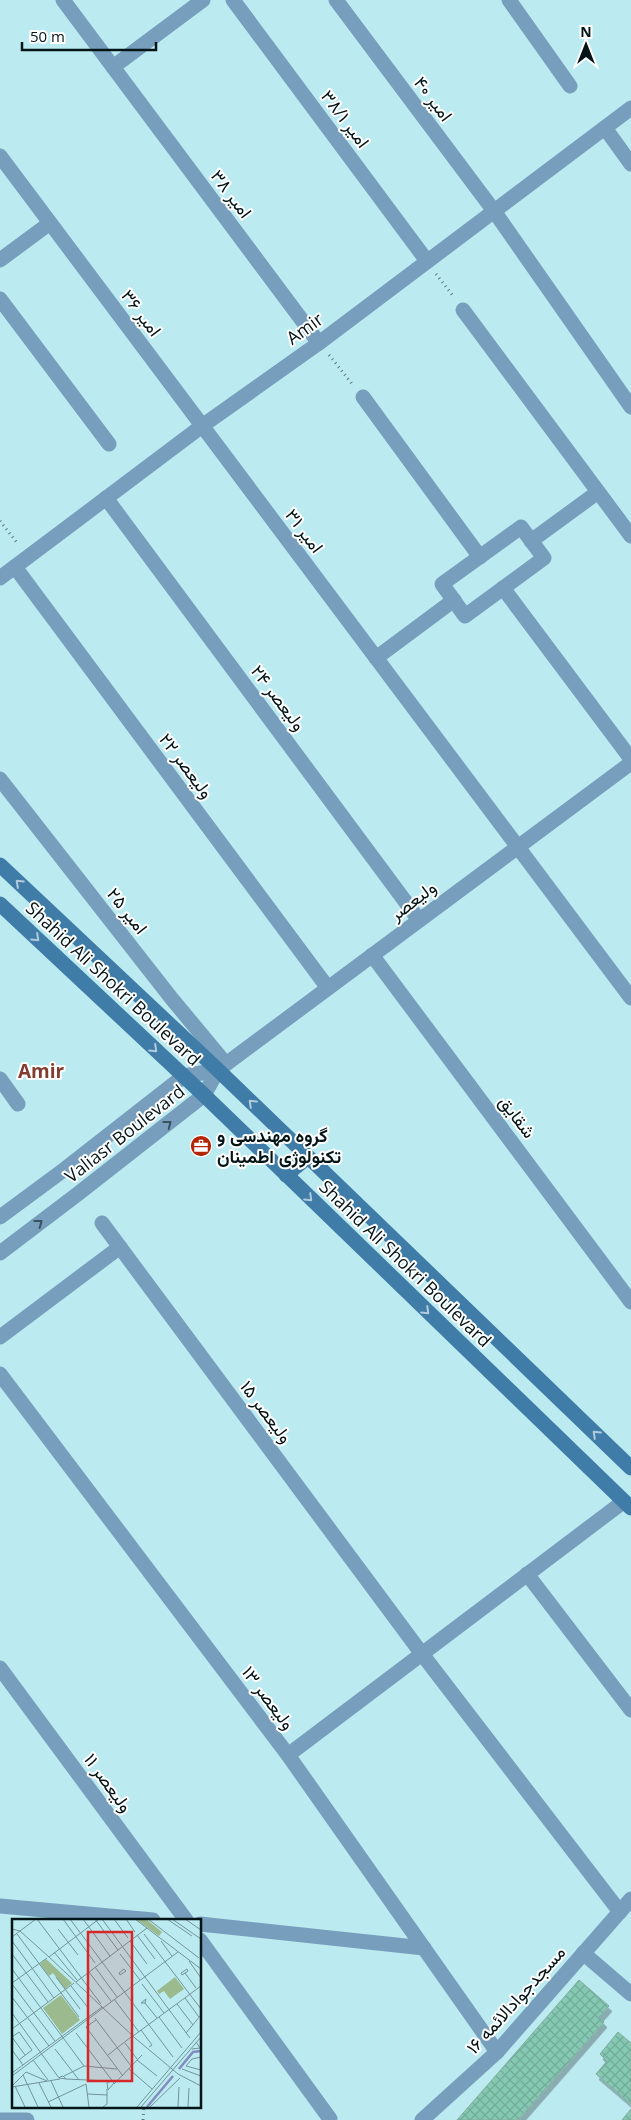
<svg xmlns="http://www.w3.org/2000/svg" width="631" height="2120" font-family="'Open Sans',Vazirmatn,sans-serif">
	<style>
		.building { fill: url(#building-cross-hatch); stroke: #84ac9e; filter: url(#shadow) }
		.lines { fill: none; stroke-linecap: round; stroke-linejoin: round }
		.path { stroke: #5c7b7f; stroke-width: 3; stroke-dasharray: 1 4; stroke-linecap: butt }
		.minor { stroke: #779ebc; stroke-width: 15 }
		.tertiary { stroke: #779ebc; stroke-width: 15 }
		.secondary { stroke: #3f7da8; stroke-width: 15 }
		.oneway { stroke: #b2cbdc }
		.oneway2 { stroke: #385361 }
		.labels { text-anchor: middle; stroke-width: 4; stroke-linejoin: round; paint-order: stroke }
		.street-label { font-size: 18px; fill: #041517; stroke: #fff }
		.poi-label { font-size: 18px; font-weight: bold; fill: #041517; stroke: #fff; text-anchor: start }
		.neighbourhood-label { font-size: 19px; font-weight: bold; fill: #833d2e; stroke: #fff }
		.inset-river { fill: none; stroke: #828cbe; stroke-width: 2.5 }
		.inset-road { fill: none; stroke: #729599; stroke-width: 1 }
		.view { fill: #d62828; fill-opacity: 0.15; stroke: #d62828; stroke-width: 2.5 }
		.inset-edge { fill: none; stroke: #041517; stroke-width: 2.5 }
	</style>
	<defs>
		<pattern id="building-cross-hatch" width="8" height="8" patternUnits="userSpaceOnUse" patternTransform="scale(1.25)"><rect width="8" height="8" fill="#85c9b3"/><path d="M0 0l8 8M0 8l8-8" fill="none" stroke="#71ac99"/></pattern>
		<filter id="shadow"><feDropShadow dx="3" dy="5.5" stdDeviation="0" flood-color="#0004"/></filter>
	</defs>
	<rect width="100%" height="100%" fill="#bbeaf0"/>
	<g class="building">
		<polygon points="579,1980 609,2006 599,2017 604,2022 518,2120 457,2120"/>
		<polygon points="618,2032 631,2043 631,2104 596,2074 607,2061 600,2054"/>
		<polygon points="631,2109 631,2120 622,2120"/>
	</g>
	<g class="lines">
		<g class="path">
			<polyline points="436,274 454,297"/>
			<polyline points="329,355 353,385"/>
			<polyline points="0,521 18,544"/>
			<polyline points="143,2120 144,2106"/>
		</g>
		<g class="minor">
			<polyline points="63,0 319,343"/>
			<polyline points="233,0 427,261"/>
			<polyline points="336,0 494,211 631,407"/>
			<polyline points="509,0 570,86"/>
			<polyline points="113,67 203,0"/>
			<polyline points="605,128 631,164"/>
			<polyline points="0,156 631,998"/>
			<polyline points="0,260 50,223"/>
			<polyline points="0,299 109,444"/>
			<polyline points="463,310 631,536"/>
			<polyline points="363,397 480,557"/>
			<polyline points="106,498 419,920"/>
			<polygon points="521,527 544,558 465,616 442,584"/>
			<polyline points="531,541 598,492"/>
			<polyline points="15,567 328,988"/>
			<polyline points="0,578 202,426 319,343 631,108"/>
			<polyline points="503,588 631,759"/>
			<polyline points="376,658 454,600"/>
			<polyline points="0,779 172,999 226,1064"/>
			<polyline points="372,955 631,1302"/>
			<polyline points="0,1079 18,1104"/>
			<polyline points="102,1223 422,1654 620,1912"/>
			<polyline points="0,1337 120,1247"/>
			<polyline points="0,1374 288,1755 497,2052"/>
			<polyline points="527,1574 631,1710"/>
			<polyline points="0,1668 186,1920"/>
			<polyline points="288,1755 623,1502"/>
			<polyline points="0,1906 153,1920"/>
			<polyline points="200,1924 424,1948"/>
			<polyline points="200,1940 330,2119"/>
			<polyline points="583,1953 631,1994"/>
			<polyline points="0,2120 27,2120"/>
			<polyline points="422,2120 497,2052 631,1899"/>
		</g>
		<g class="tertiary">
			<polyline points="0,1217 65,1169 184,1076 218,1070"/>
			<polyline points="0,1253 79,1193 204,1095 218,1070 226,1064 631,763"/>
		</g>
		<g class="secondary">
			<polyline points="0,865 218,1070 631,1468"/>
			<polyline points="0,904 204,1095 631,1508"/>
			<polyline points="286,1175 308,1157"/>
		</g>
	</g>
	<defs><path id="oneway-chevron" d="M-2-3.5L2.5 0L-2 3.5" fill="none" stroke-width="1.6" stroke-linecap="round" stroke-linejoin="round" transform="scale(1.25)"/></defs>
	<g class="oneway">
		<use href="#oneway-chevron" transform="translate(19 883) rotate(-137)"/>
		<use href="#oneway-chevron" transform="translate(36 938) rotate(43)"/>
		<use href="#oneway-chevron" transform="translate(154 1049) rotate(43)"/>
		<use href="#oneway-chevron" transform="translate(252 1103) rotate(-136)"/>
		<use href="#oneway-chevron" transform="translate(309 1198) rotate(44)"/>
		<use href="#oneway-chevron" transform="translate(426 1311) rotate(44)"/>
		<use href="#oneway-chevron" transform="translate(596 1434) rotate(-136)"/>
	</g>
	<g class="oneway2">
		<use href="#oneway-chevron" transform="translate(168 1124) rotate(-38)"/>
		<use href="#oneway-chevron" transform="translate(39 1223) rotate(-37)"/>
	</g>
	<defs>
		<g id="office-disc" transform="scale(1.125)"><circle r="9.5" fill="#b22605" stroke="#fff"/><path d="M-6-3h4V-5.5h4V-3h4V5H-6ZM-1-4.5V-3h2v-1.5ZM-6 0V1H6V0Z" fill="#fff"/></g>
	</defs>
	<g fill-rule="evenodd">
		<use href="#office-disc" x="201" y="1146"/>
	</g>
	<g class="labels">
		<g class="street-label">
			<text transform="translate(433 99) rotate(53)" y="6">امیر ۴۰</text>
			<text transform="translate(345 119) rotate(53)" y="6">امیر ۳۸/۱</text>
			<text transform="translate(231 194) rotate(53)" y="6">امیر ۳۸</text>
			<text transform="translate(141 313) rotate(53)" y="6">امیر ۳۶</text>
			<text transform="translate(305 329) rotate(-36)" y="6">Amir</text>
			<text transform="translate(304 531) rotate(53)" y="6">امیر ۳۱</text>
			<text transform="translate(278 698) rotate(53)" y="6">ولیعصر ۲۴</text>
			<text transform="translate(186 766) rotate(53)" y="6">ولیعصر ۲۲</text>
			<text transform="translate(413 901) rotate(-37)" y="6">ولیعصر</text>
			<text transform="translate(127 911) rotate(52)" y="6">امیر ۲۵</text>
			<text transform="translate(113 984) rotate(43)" y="6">Shahid Ali Shokri Boulevard</text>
			<text transform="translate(517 1117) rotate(53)" y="6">شقایق</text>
			<text transform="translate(125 1134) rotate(-38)" y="6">Valiasr Boulevard</text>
			<text transform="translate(405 1264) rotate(44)" y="6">Shahid Ali Shokri Boulevard</text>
			<text transform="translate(266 1412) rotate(53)" y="6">ولیعصر ۱۵</text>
			<text transform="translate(268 1698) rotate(53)" y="6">ولیعصر ۱۳</text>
			<text transform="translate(108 1783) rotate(54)" y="6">ولیعصر ۱۱</text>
			<text transform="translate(516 2000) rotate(-48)" y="6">مسجدجوادالائمه ۱۶</text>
		</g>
		<g class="poi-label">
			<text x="217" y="1142">گروه مهندسی و<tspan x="217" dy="21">تکنولوژی اطمینان</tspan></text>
		</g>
		<g class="neighbourhood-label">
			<text x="41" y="1078">Amir</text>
		</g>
	</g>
	<g transform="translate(12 1919)">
		<rect width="189" height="189" fill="#bbeaf0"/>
		<path d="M124,0h10l16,13 -3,4zM34,40l26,24 -7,6 -12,-16 -4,3 -9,-12zM163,58l9,12 -14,10 -6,-8 -5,3 -2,-3zM49,76l19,25 -18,14 -19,-26z" fill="#9bbb8f"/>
		<path class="inset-river" d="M167,150l14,-17 8,-1M135,188l26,-31"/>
		<path class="inset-road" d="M25,0l64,85M51,0l32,44M58,0l103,138M71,0l27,37M83,0l23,31M90,0l88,119M102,0l14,19M114,0l9,13M123,0l66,50M136,0l51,39M155,0l25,17M160,0l29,20M173,0l16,11M0,10l8,2 29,26 86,81 43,36 23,12M46,10l20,26M5,15l62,83M132,15l57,75M125,16l18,24M0,18l24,-18M0,22l42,57M118,22l17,23M149,22l11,15M42,33l23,28M0,35l36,48M108,35l20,26M37,38l50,-38M177,42l12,17M83,48l22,30M0,50l72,97M112,50l2,2 -6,4 -1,-2zM175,50l1,2 -6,4 -1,-2zM77,53l22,29M173,54l11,15M44,58l24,32M64,63l71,-54M0,64l35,-25M0,65l43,57M130,65l22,29M59,67l18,23M0,78l37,49M173,79l14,19M102,80l25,33M133,84h-4l5,-4 -1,4 12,15M165,85l16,21M0,94l47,65M147,98l23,31M83,99l36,48M84,101l-10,7 37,49M0,110l62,-46M129,111l11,15 -3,2M64,114l38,50 -6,7 -1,-7 4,-2M174,114l15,-18M121,117l68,-50M0,118l7,-5 13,18 -13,10M0,118l13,18M113,124l12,16M43,130l24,31M180,130l8,-1 -4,-6M0,131l11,15M96,136l23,-18M189,138l-9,2 -6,7 15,4M21,141l15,20M125,141l20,16M72,147l33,3M117,150l23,20M170,150l19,7M0,154l90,-66M11,156l15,32M0,157l166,-124M51,157l3,3 -7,-1 1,-1zM52,157l20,-10M54,160l43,2M39,162l12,26M27,164l12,24M74,165l3,23M102,165l28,-29M0,167l14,-14 21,9M3,167l10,21M0,168l48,-8M75,175l20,1M36,183l38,-18M91,188l4,-3v-15M125,188l64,-75M129,188l60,-70M138,188l30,-29M166,188l1,-20M176,188l1,-19"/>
		<path class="view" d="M76,13h44v149h-44z"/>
		<rect width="189" height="189" class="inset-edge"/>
	</g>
	<g transform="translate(586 45)" stroke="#ffffff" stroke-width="4" paint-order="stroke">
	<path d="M0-4L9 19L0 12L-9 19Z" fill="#041517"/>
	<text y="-8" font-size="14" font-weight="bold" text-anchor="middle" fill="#041517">N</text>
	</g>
	<path d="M22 42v8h134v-8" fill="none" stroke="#041517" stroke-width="2.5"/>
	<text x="30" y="42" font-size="15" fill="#041517" stroke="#ffffff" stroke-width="4" paint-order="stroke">50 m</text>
</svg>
